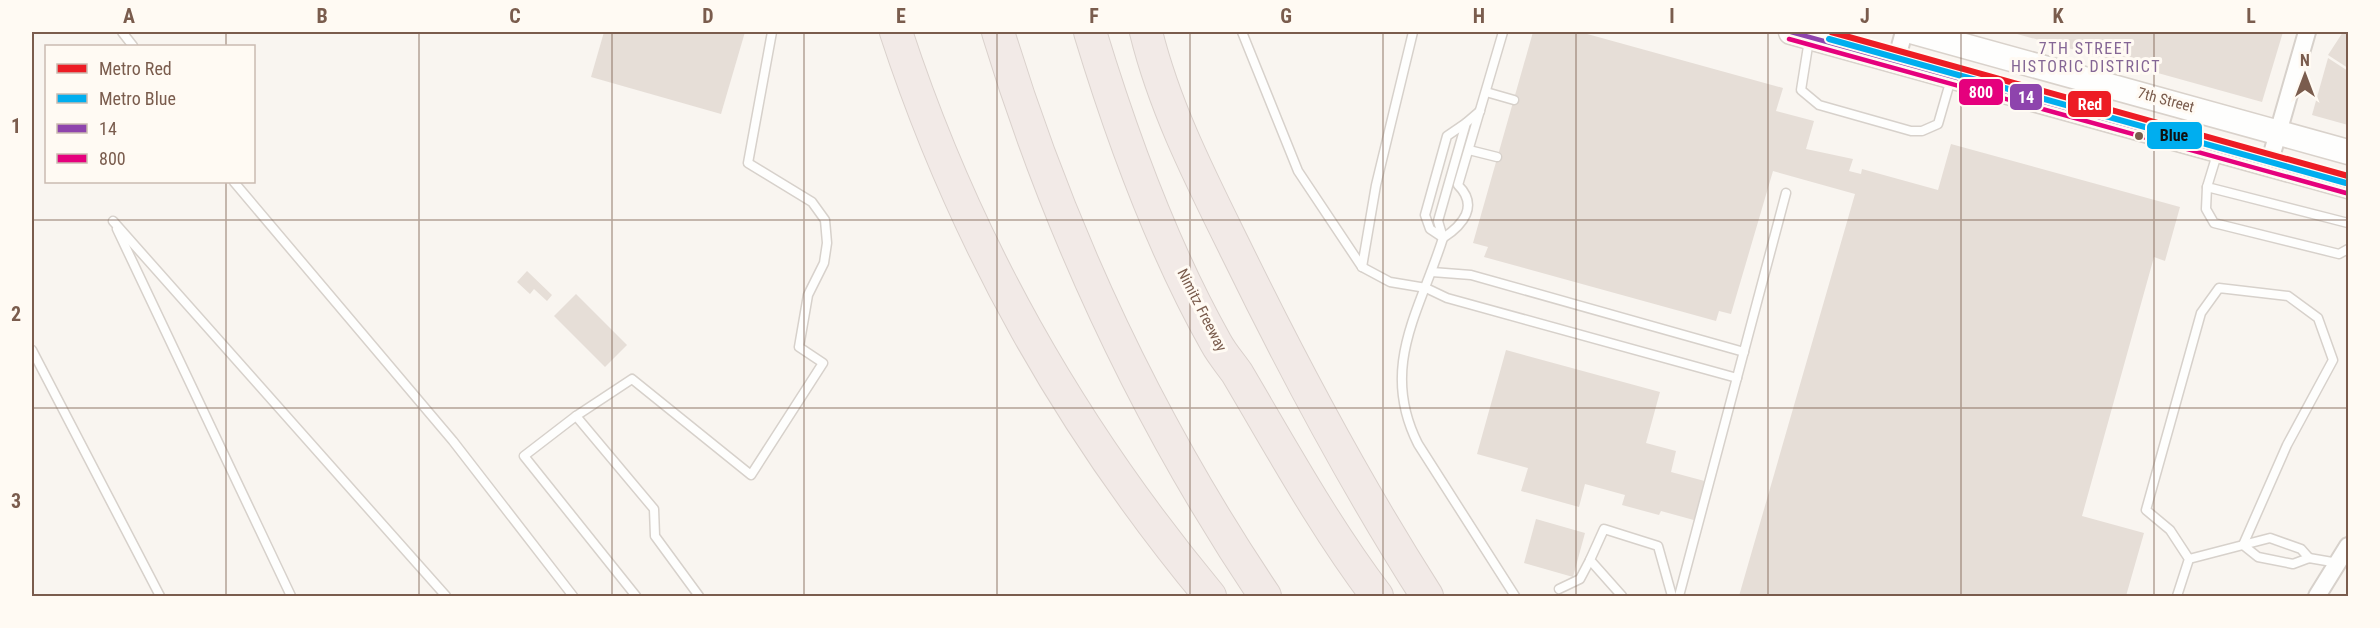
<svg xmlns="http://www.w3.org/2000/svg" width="2380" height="628" font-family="'Roboto Condensed',sans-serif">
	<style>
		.building { fill: #e6ded7 }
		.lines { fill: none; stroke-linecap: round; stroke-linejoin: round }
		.lane-casing { stroke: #d7d1cb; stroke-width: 11 }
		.street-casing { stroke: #d7d1cb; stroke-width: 20 }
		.secondary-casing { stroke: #d9d2cb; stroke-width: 27 }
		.highway-casing { stroke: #dad1cc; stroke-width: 34 }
		.lane { stroke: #fefefd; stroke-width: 8 }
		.street { stroke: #fefefd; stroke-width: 16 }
		.secondary { stroke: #fefefd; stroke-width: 24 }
		.highway { stroke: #f2eae7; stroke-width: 32 }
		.bus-1-casing { stroke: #fffaf3; stroke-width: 9 }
		.bus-2-casing { stroke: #fffaf3; stroke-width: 9 }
		.bus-1 { stroke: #8e44ad; stroke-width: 4.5 }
		.bus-2 { stroke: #e5007d; stroke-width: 4.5 }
		.metro-1-casing { stroke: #fffaf3; stroke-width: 10 }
		.metro-2-casing { stroke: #fffaf3; stroke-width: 10 }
		.metro-1 { stroke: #ed1c24; stroke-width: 6 }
		.metro-2 { stroke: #00aeef; stroke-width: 6 }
		.grid { fill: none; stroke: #7a5c4d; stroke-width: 1.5; stroke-opacity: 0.55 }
		.bus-dot { fill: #7a5c4d; stroke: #fffaf3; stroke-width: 2 }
		.labels { text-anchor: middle; stroke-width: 6; stroke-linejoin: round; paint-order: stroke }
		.street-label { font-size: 15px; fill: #7a5c4d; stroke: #fffaf3 }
		.neighbourhood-label { font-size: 16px; letter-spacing: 1.5px; fill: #846695; stroke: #fffaf3 }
		.line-badge { stroke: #fffaf3; stroke-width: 2 }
		.badge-label { font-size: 16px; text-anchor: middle; font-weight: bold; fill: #fff }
		.pale-badge-label { font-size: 16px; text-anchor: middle; font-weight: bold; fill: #111 }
		.neatline { fill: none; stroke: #7a5c4d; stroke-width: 2 }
		.grid-label { font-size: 20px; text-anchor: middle; font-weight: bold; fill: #7a5c4d }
	</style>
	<rect width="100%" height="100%" fill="#f9f5f0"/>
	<g class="building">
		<polygon points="604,32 745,32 721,114 591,77"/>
		<polygon points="1533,32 1580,32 1783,88 1776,111 1814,121 1806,149 1853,159 1849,171 1861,174 1862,169 1938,190 1951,144 2180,207 2165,261 2154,257 2082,516 2144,533 2126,596 1739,596 1855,194 1773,171 1731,314 1719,311 1716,321 1484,257 1488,247 1473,243"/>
		<polygon points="2010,32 2283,32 2262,102"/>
		<polygon points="2343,32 2348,32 2348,68 2328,55"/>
		<polygon points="2328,58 2348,71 2348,125 2312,115"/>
		<polygon points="527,271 552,295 547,301 534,289 530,294 517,282"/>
		<polygon points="576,294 627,345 605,367 554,316"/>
		<polygon points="1506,350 1660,392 1646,443 1676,451 1671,472 1712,483 1701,522 1661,511 1659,515 1622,505 1625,495 1585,484 1579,507 1521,491 1528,468 1477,454"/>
		<polygon points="1536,519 1585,533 1573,577 1524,563"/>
	</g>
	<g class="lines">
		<g class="lane-casing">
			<g id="lane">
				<polyline points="122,32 133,46"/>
				<polyline points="1242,32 1298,171 1362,267 1390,282 1426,288 1447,298 1737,378"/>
				<path d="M1503,32l-45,153c21,21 5,40 -15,53 -23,73 -64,129 -25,206l97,152"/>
				<polyline points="1809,40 1801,90 1819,105 1911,131 1922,131 1938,124 1951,79"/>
				<polyline points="1486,92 1514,100"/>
				<polyline points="1469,150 1497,157"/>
				<polyline points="2218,151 2207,187 2348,223"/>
				<polyline points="234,182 453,441 573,596"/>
				<polyline points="2207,187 2206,209 2214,223 2339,254 2348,249"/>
				<polyline points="113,221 446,596"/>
				<polyline points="117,229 291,596"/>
				<polyline points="1442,237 1430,229 1425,215 1447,136 1466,123"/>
				<polyline points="1443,238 1438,221 1466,123 1480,111"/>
				<polyline points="1362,267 1376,185 1413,32"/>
				<polyline points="1432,272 1471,275 1744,352"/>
				<polyline points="32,350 160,596"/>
				<polyline points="576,416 524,456 636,596"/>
				<polyline points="2243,545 2258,557 2293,564 2309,558 2338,563"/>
				<polyline points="2189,559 2270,538 2301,549 2309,558"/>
				<polyline points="1559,589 1580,579 1590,560"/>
				<polyline points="699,596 655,536 654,509 576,416 632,379 751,475 823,363 799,347 808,295 824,263 827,243 825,220 812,202 748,163 772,32"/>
				<polyline points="1622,596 1590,560 1604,529 1658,546 1672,596"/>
				<polyline points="1679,596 1786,193"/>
				<polyline points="2177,596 2189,559 2170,530 2146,510 2201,313 2219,288 2288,296 2318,318 2333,360 2287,445 2243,545"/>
			</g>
		</g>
		<g class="street-casing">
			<g id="street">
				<polyline points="1896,61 1904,32"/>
				<polyline points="2269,164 2307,32"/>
				<polyline points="2317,596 2348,546"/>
			</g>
		</g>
		<g class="secondary-casing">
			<g id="secondary">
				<polyline points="1791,32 2348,186"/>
				<polyline points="1914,32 2348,152"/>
			</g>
		</g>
		<g class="highway-casing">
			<g id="highway">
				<path d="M896,32c69,210 173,394 314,564"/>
				<path d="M998,32c61,200 150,390 267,564"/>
				<path d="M1090,32c31,102 73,217 126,311 6,11 14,20 21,30 45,76 87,153 140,223"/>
				<path d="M1146,32c19,77 55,147 90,218 58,119 120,235 191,346"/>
			</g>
		</g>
		<use href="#lane" class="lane"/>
		<use href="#street" class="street"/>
		<use href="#secondary" class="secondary"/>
		<use href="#highway" class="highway"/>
		<g class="bus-1-casing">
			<polyline id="bus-1" points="1791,32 2348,186"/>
		</g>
		<g class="bus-2-casing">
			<polyline id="bus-2" points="1789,39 2346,193"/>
		</g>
		<use href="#bus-1" class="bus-1"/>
		<use href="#bus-2" class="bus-2"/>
		<g class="metro-1-casing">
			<polyline id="metro-1" points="1831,32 2348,176"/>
		</g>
		<g class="metro-2-casing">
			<polyline id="metro-2" points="1829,39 2346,183"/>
		</g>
		<use href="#metro-1" class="metro-1"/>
		<use href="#metro-2" class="metro-2"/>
	</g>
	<path class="grid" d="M226,32v14M419,32v564M612,32v564M804,32v564M997,32v564M1190,32v564M1383,32v564M1576,32v564M1768,32v564M1961,32v564M2154,32v564M226,182v414M32,220h2316M32,408h2316"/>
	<circle class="bus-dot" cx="2139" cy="136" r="5"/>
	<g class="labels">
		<g class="street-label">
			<text transform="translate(2166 100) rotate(15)" y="5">7th Street</text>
			<text transform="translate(1202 310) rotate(63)" y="5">Nimitz Freeway</text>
		</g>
		<g class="neighbourhood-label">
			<text x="2086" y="54">7TH STREET<tspan x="2086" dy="18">HISTORIC DISTRICT</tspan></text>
		</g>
	</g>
	<g class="line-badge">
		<rect x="1958" y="78" width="46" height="28" rx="6" fill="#e5007d"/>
		<rect x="2009" y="83" width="34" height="28" rx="6" fill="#8e44ad"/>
		<rect x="2067" y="90" width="45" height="28" rx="6" fill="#ed1c24"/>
		<rect x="2146" y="121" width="57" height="29" rx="6" fill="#00aeef"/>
	</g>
	<g class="badge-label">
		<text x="1981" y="98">800</text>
		<text x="2026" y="103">14</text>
		<text x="2090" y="110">Red</text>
	</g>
	<g class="pale-badge-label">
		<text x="2174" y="141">Blue</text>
	</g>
	<rect width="2380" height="628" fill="none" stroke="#fffaf3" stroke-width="66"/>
	<rect x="45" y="45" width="210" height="138" fill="#fffaf3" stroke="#cabbb1" stroke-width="1.5"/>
	<rect x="57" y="64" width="30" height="9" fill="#ed1c24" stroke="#cabbb1" stroke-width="1.5"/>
	<text x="99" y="75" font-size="18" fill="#7a5c4d">Metro Red</text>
	<rect x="57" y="94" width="30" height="9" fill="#00aeef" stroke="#cabbb1" stroke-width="1.5"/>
	<text x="99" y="105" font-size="18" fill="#7a5c4d">Metro Blue</text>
	<rect x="57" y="124" width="30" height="9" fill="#8e44ad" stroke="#cabbb1" stroke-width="1.5"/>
	<text x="99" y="135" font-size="18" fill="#7a5c4d">14</text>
	<rect x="57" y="154" width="30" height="9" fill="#e5007d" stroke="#cabbb1" stroke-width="1.5"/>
	<text x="99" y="165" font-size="18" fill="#7a5c4d">800</text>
	<g transform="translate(2305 75)" stroke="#fffaf3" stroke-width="4.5" paint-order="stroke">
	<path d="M0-4.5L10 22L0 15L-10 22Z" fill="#7a5c4d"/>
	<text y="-9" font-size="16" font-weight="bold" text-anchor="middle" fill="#7a5c4d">N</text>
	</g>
	<rect x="33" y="33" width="2314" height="562" class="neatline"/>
	<g class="grid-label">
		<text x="129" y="23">A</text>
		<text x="322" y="23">B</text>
		<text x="515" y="23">C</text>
		<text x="708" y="23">D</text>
		<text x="901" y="23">E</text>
		<text x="1094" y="23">F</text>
		<text x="1286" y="23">G</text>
		<text x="1479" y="23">H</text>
		<text x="1672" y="23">I</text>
		<text x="1865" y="23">J</text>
		<text x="2058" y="23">K</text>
		<text x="2251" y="23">L</text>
		<text x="16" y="133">1</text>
		<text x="16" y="321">2</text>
		<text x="16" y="508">3</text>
	</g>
</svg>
